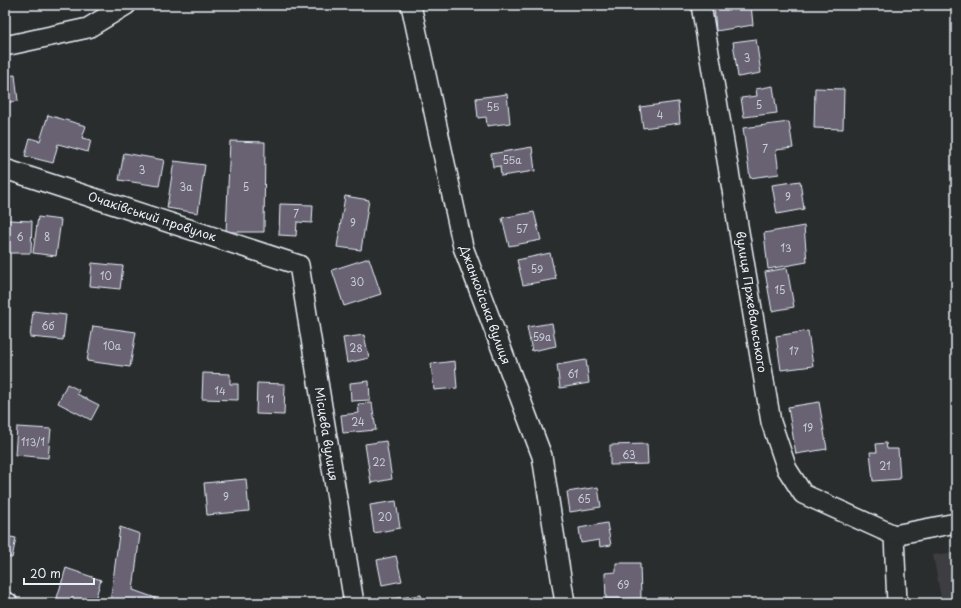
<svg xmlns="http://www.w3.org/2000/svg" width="961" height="608" font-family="'Playpen Sans',sans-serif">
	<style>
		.built { fill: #3d3d43 }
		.building { fill: #686273; stroke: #e8f1f8 }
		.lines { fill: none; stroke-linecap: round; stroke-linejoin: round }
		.minor-casing { stroke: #e8f1f8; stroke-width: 22 }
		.minor { stroke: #2a2d2e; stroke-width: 19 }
		.labels { text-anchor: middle; stroke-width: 4; stroke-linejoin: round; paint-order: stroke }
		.number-label { font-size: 10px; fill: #c8cdd7 }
		.street-label { font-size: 12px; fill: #e8f1f8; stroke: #2a2d2e }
	</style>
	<rect width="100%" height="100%" fill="#2a2d2e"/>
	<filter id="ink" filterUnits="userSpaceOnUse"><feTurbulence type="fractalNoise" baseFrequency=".025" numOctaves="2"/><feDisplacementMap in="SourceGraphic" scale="8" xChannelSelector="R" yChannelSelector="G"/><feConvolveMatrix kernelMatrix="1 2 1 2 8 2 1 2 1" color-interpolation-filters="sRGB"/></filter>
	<g filter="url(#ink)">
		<polygon class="built" points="956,552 956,603 942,603 933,555"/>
		<g class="building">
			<polygon points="714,5 751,5 753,25 716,31"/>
			<polygon points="756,39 761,73 738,77 733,42"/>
			<polygon points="15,75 18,101 5,103 5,76"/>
			<polygon points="773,86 777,113 744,117 741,98 757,96 756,89"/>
			<polygon points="815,88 844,89 843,129 814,128"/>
			<polygon points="507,94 510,123 487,126 486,117 478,118 476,98"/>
			<polygon points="678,102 680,123 643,128 640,107"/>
			<polygon points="48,115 86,126 82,138 91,140 88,152 58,144 53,163 25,156 30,138 40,141"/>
			<polygon points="789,122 793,148 776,150 779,174 750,178 743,128"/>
			<polygon points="230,141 265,142 264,232 226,232"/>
			<polygon points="532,147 535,171 501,176 500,166 493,167 491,154"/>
			<polygon points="124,153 164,160 159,186 119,180"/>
			<polygon points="174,161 205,165 198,213 167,208"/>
			<polygon points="800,181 804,209 777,214 772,185"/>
			<polygon points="345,196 369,200 361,250 337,247"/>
			<polygon points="280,204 313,205 312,223 297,222 296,236 279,235"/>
			<polygon points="534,212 541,240 509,246 502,218"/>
			<polygon points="38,217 61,220 56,256 33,253"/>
			<polygon points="8,220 32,221 31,253 8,253"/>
			<polygon points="804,226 807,262 768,269 764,233"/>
			<polygon points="550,253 556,279 523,285 517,260"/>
			<polygon points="369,258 381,294 344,306 332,270"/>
			<polygon points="92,263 123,266 120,289 90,286"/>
			<polygon points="787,268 794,307 772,311 765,272"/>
			<polygon points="33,311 66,315 63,340 30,337"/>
			<polygon points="552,323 556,346 532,351 527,327"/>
			<polygon points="93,326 136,332 130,367 87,361"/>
			<polygon points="808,331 813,366 781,370 776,336"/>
			<polygon points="364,335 369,358 347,363 343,338"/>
			<polygon points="586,360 589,383 560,388 557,365"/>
			<polygon points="455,361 457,388 434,390 431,364"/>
			<polygon points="203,373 230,374 230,384 238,384 238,400 202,399"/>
			<polygon points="369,381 370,400 351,401 350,383"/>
			<polygon points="257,383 285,384 284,415 256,414"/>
			<polygon points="67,384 79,390 77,394 99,405 91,420 58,403"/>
			<polygon points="819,402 827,449 796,454 788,407"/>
			<polygon points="372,403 376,430 343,433 341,415 359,413 358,404"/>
			<polygon points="17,427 51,429 48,458 15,455"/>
			<polygon points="386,441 392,479 371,483 365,444"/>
			<polygon points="886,443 887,449 898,449 900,479 873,481 870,452 877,452 876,444"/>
			<polygon points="647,444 648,464 610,465 610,445"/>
			<polygon points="246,479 249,511 207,515 204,483"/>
			<polygon points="598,487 601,507 570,512 567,492"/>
			<polygon points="396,501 400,528 374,533 370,505"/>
			<polygon points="607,523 611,545 600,547 599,540 581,543 579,528"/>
			<polygon points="120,527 140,534 133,590 164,601 164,603 110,603"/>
			<polygon points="5,536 16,538 12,558 5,557"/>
			<polygon points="396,556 402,581 382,585 377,560"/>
			<polygon points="616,563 640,563 641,598 606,599 605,573 616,572"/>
			<polygon points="66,568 101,580 94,603 73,603 57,598"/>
			<polygon points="421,595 423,603 376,603 376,601"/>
		</g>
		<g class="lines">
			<g class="minor-casing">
				<g id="minor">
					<polyline points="411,5 463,247 542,456 565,603"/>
					<polyline points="701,5 771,422 787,469 803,494 894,535"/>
					<polyline points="5,46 88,28 126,5"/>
					<polyline points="5,169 299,265 354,603"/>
					<polyline points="894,535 897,603"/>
					<polyline points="894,535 956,523"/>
					<polyline points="5,602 8,603"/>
				</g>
			</g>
			<use href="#minor" class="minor"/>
		</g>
	</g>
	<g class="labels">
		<g class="number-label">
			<text x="747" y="62">3</text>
			<text x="759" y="109">5</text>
			<text x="493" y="111">55</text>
			<text x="660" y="119">4</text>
			<text x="765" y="153">7</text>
			<text x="512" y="164">55а</text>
			<text x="142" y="174">3</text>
			<text x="186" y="191">3а</text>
			<text x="246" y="191">5</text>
			<text x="788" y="201">9</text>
			<text x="296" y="218">7</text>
			<text x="353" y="227">9</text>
			<text x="522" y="233">57</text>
			<text x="20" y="241">6</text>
			<text x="47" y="241">8</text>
			<text x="786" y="252">13</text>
			<text x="537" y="273">59</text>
			<text x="106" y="280">10</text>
			<text x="357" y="286">30</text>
			<text x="780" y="294">15</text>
			<text x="48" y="330">6б</text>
			<text x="542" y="341">59а</text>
			<text x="112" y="350">10а</text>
			<text x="356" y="352">28</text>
			<text x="794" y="355">17</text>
			<text x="573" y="378">61</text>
			<text x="220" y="395">14</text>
			<text x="270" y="403">11</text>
			<text x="358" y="426">24</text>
			<text x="808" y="432">19</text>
			<text x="33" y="446">113/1</text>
			<text x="629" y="459">63</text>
			<text x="379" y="466">22</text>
			<text x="885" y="470">21</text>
			<text x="226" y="501">9</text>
			<text x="584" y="503">65</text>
			<text x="385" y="521">20</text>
			<text x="623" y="589">69</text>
		</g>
		<g class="street-label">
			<text transform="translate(152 217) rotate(18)" y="4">Очаківський провулок</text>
			<text transform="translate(751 302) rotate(81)" y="4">вулиця Пржевальського</text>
			<text transform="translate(485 305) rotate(70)" y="4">Джанкойська вулиця</text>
			<text transform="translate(326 434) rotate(81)" y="4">Місцева вулиця</text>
		</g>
	</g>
	<rect width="961" height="608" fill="none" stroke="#2a2d2e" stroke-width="20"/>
	<rect x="10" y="10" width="941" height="588" fill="none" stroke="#e8f1f8" stroke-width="1.5" filter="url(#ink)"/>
	<path d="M24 578v6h70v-6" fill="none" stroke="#e8f1f8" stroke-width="2"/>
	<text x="30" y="578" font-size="12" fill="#e8f1f8" stroke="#2a2d2e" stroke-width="3" paint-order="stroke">20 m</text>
</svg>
